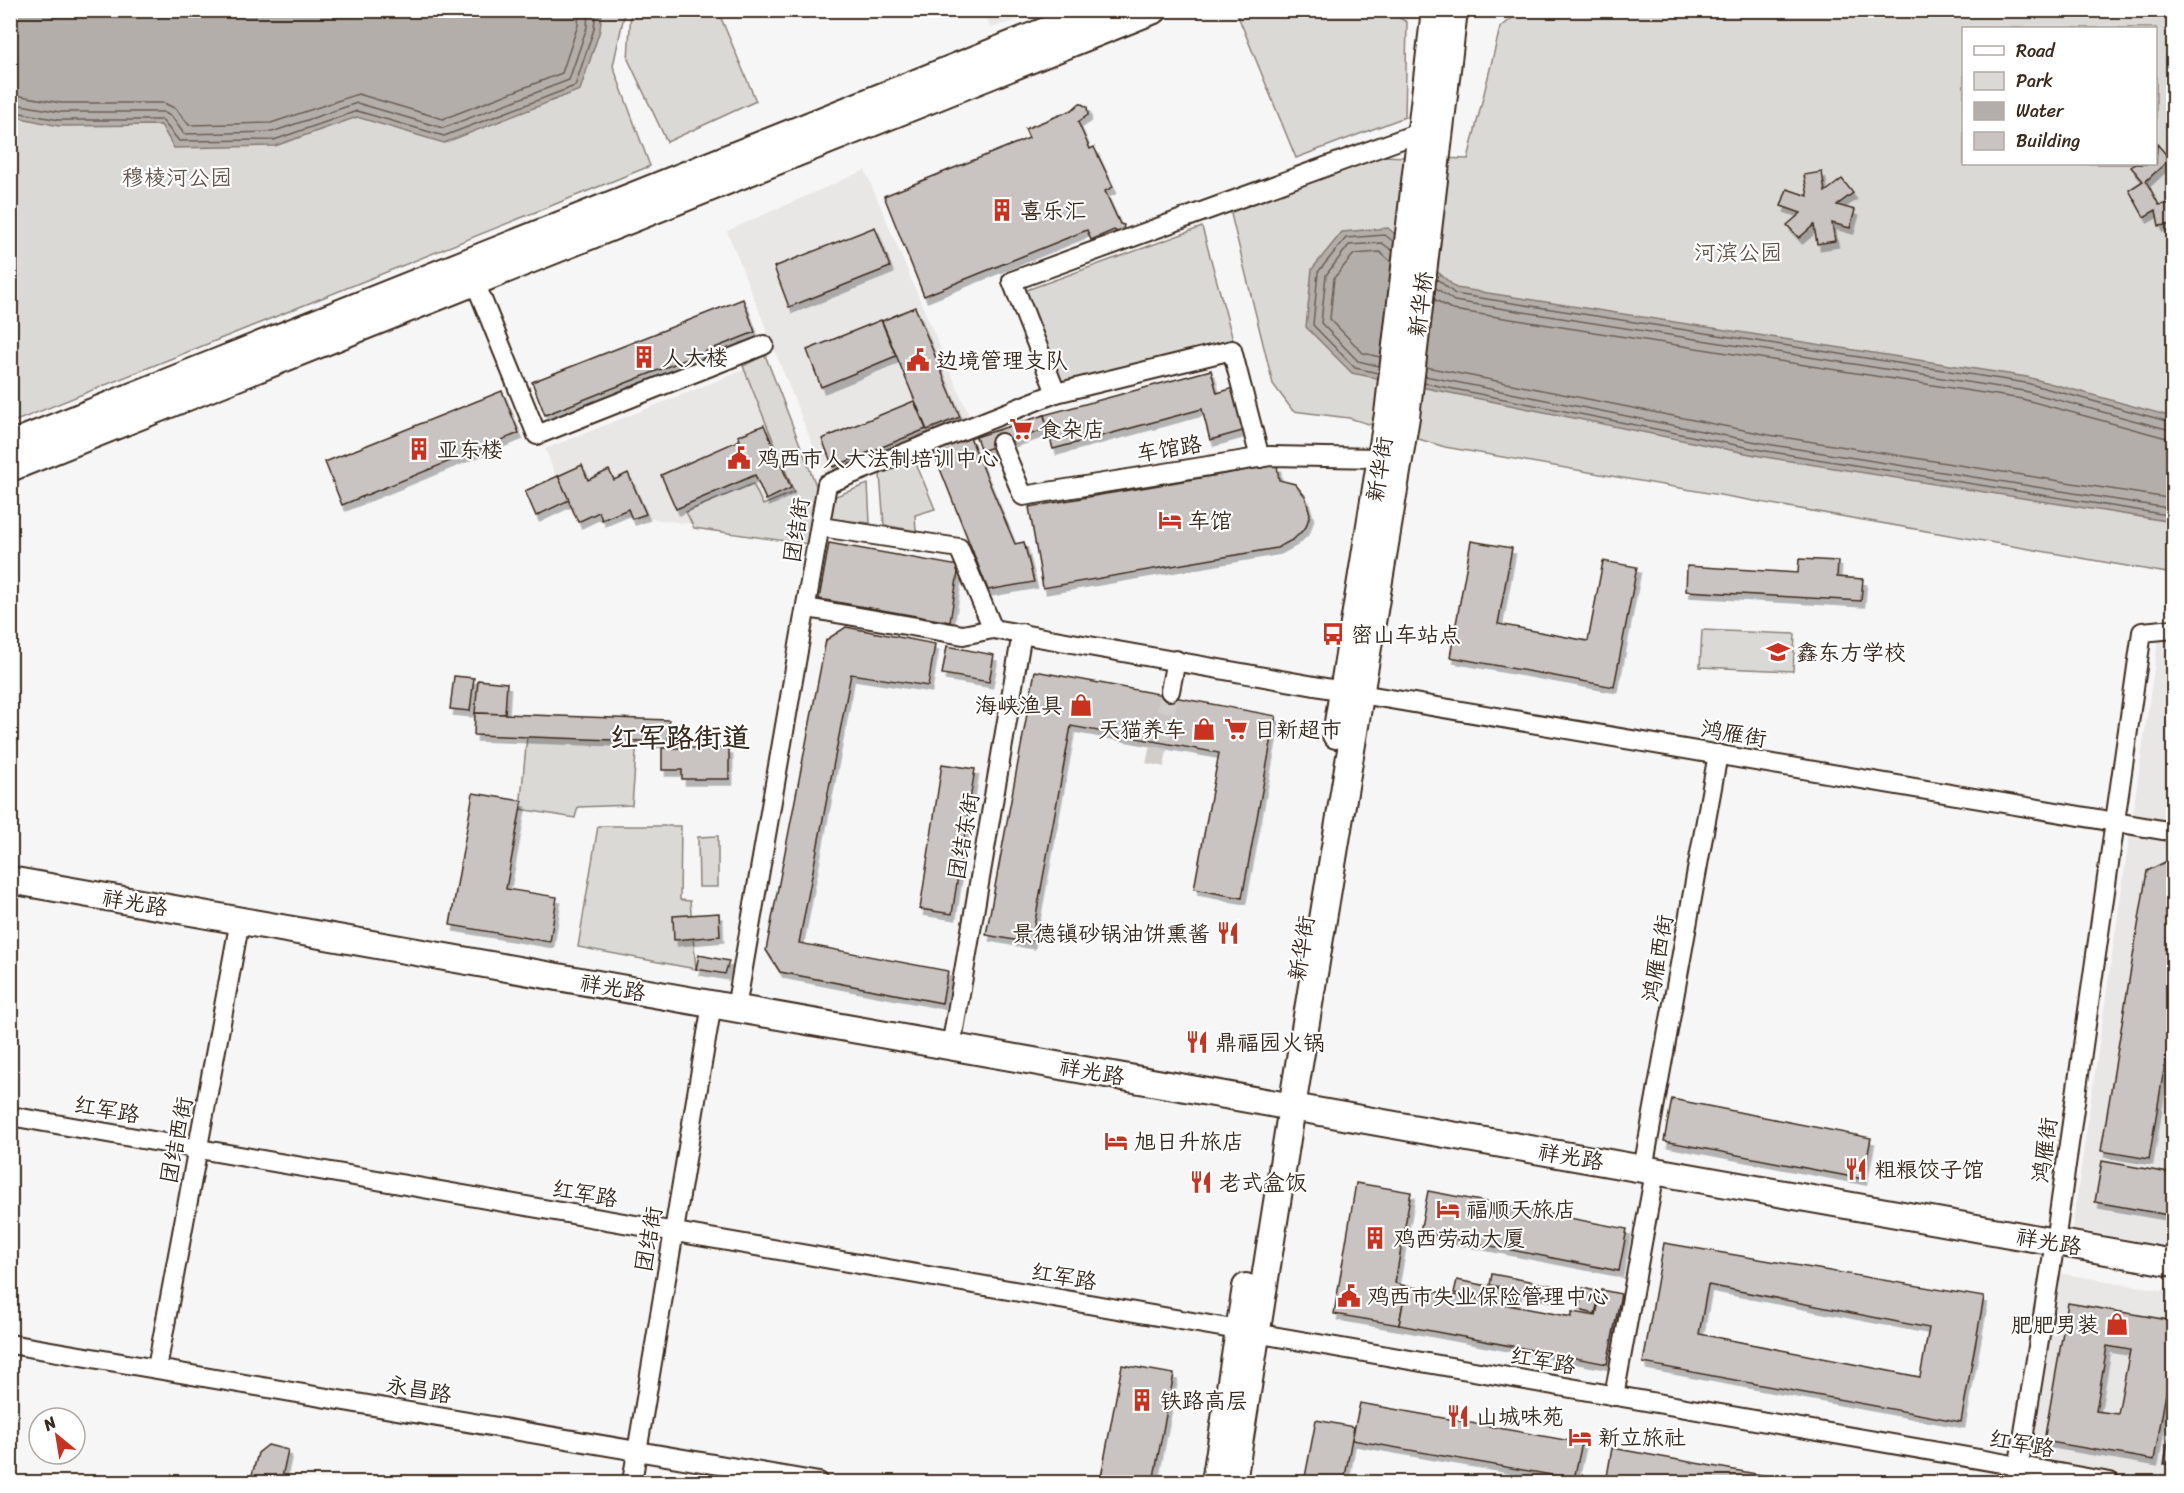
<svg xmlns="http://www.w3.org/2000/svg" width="2184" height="1493" font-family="Sriracha,'LXGW WenKai TC',sans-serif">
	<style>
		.built { fill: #e9e7e6 }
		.green { fill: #dbd9d6; stroke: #8b827a; stroke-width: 1.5; fill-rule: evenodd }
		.water { fill: #b4aeaa; stroke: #847972; stroke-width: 1.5 }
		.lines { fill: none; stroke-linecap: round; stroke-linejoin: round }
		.shore { stroke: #6b5f56; stroke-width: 1.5 }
		.building { fill: #c9c3c1; stroke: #3b2a1e; stroke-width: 1.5; fill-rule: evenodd; filter: url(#shadow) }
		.street-tunnel { stroke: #d1cdcb; stroke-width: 18; stroke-dasharray: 18 9; stroke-linecap: butt }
		.street-casing { stroke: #3b2a1e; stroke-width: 22 }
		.secondary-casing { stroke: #3b2a1e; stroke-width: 30 }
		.street { stroke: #fff; stroke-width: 18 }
		.secondary { stroke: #fff; stroke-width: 26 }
		.labels { text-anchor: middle; stroke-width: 4.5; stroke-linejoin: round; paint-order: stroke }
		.park-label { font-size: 22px; fill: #63564c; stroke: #fff }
		.poi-label { font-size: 22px; fill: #3b2a1e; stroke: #fff; text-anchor: start }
		.street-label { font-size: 22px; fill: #3b2a1e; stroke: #fff }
		.district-label { font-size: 28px; font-weight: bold; fill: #3b2a1e; stroke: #fff }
	</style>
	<defs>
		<filter id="shadow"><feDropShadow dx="3.5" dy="6" stdDeviation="0" flood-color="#0004"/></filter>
	</defs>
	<rect width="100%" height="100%" fill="#f7f6f6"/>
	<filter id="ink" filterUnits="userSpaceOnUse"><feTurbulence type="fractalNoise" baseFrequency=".0167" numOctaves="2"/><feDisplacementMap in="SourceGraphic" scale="12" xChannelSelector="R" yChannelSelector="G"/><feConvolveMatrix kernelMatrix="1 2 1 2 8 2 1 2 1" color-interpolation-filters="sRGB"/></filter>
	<g filter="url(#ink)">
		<g class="built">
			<polygon points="983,11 1045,11 991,28"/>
			<polygon points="865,170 970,418 825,476 727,231"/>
			<polygon points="764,362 809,486 799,537 569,509 545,449"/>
			<polygon points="2173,640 2173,1247 2072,1229 2158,641"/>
			<polygon points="2059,1273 2173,1292 2173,1482 2028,1482"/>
		</g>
		<g class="green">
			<polygon points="11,11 625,11 613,66 650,166 11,423"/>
			<polygon points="631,11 718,11 756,101 667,142 628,59"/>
			<polygon points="1236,11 1387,11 1407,22 1405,117 1296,158"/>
			<path d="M1521,11h652v563l-728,-127 -96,-29 -56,-7 -20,-27 -47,-190 155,-38 87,3 32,-131zM1964,28h192v136h-192z"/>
			<polygon points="1202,227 1233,340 1059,385 1021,292"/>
			<polygon points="765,355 817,488 807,544 694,528 686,512 753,484 763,505 794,492 743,366"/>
			<polygon points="915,461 935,509 915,515 916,531 884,525 880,474"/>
			<polygon points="868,484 870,523 831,519 833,497"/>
			<polygon points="1702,630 1795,634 1793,671 1700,667"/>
			<polygon points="527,736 637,740 632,805 578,807 575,818 520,809"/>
			<polygon points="598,826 681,826 680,900 690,901 696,969 578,947"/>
			<polygon points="718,836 718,887 699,887 698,837"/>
		</g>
		<g class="water">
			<polygon points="10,11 11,10 602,11 600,30 580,90 444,143 357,117 275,146 174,148 161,125 59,126 11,116"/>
			<polygon points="1388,228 1456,288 2027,377 2173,417 2173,522 1765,457 1352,373 1306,327 1312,269 1342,232"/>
		</g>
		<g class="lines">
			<g class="shore">
				<polyline points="10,94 61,103 164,103 176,109 189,125 271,123 358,94 443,119 562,73 578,25 579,10"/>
				<polyline points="10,103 60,112 163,112 172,117 184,134 272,132 357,103 443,128 569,80 587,27 588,10"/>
				<polyline points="10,111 59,120 162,120 179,141 274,140 357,111 444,136 575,86 594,29 596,10"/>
				<polyline points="1437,279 1455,294 2026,383 2174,423"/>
				<polyline points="1436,288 1454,301 2024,391 2174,431"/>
				<polyline points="1434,299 1453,310 2022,399 2174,440"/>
				<polyline points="1380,357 1363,353 1330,319 1334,278 1354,254 1380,252 1391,262"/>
				<polyline points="1379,366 1358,361 1321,323 1326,275 1349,245 1382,243 1393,251"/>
				<polyline points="1426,367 1769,435 2174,499"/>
				<polyline points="1378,373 1355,368 1313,325 1318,272 1346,238 1385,235 1394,242"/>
				<polyline points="1425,376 1767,444 2174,509"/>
				<polyline points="1424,383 1766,451 2174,516"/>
			</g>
		</g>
		<g class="building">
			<polygon points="1080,103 1087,107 1088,115 1078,122 1090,149 1094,147 1113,187 1105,191 1120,224 1124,225 1123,230 1119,233 1114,230 1091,240 1087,230 924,296 884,196 1029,138 1025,129 1072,110"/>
			<polygon points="2157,144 2170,159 2146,181 2159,205 2174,203 2174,224 2159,226 2156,210 2144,217 2129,190 2143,181 2131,167 2135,164 2156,164"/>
			<polygon points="1822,172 1825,192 1842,179 1853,193 1837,205 1855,210 1850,228 1832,223 1835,241 1817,244 1814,225 1799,238 1787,225 1801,213 1781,206 1787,189 1808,196 1804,175"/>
			<polygon points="875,227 890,267 789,307 774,267"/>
			<polygon points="743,299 755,332 545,415 532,382"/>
			<polygon points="915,307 960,417 927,430 882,321"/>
			<polygon points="881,320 896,356 821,387 807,350"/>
			<polygon points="1211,370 1217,393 1234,388 1246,430 1210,440 1202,409 1053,449 1044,415"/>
			<polygon points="502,391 519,433 342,505 325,462"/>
			<polygon points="914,401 926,429 833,467 822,439"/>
			<polygon points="1044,415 1047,429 981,451 976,437"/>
			<polygon points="764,425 791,488 766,500 755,475 676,509 661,475 740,440 738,436"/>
			<polygon points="970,437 1015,544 1024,542 1034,582 988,590 933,451"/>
			<polygon points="582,465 588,480 609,470 614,480 628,473 646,514 632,519 628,509 602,520 599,512 578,522 558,476"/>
			<polygon points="1277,465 1279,480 1295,484 1305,496 1310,514 1306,527 1294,539 1277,548 1043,588 1029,507"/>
			<polygon points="558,476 569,500 536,516 525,491"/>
			<polygon points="1471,541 1512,548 1498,624 1588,641 1603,561 1637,567 1614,687 1450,657"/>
			<polygon points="829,543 959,566 950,622 819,599"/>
			<polygon points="1799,559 1838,561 1837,577 1863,579 1861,601 1686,591 1687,566 1798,573"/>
			<polygon points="846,627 935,644 928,686 851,674 799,943 948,971 942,1003 780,972 766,950 826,640"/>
			<polygon points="947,646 994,655 989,682 942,674"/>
			<polygon points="1035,671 1276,716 1242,898 1194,889 1219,753 1071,726 1031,943 986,935"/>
			<polygon points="454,676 474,678 470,711 450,709"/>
			<polygon points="478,680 507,683 505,714 475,713"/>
			<polygon points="475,713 669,720 668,742 474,735"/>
			<polygon points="662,748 729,748 729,779 682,779 682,770 662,770"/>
			<polygon points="2174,761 2174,810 2167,803"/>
			<polygon points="942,764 975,769 952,914 920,909"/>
			<polygon points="473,793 522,801 506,889 557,897 550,942 450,925"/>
			<polygon points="2173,858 2174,1009 2149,1159 2101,1151 2147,871"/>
			<polygon points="719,913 720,936 674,940 673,916"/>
			<polygon points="699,955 729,961 725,974 696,969"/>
			<polygon points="1672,1099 1871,1138 1863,1179 1664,1141"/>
			<polygon points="2102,1161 2174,1174 2174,1216 2095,1202"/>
			<polygon points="1356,1183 1411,1192 1395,1283 1406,1286 1399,1325 1334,1314"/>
			<polygon points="1428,1191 1627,1229 1619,1271 1420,1232"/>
			<path d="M1664,1243l320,54 -23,125 -318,-59zM1708,1285l221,43 -9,49 -221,-43z"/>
			<polygon points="1492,1274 1561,1287 1559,1298 1490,1285"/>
			<polygon points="1457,1280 1518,1292 1515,1305 1454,1293"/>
			<polygon points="1406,1286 1572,1317 1572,1312 1596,1316 1601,1290 1621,1294 1607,1364 1399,1325"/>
			<polygon points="1583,1288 1600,1292 1595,1314 1579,1310"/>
			<path d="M2068,1303l106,18v28l-20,111 -110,-19zM2107,1346l23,4 -12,64 -22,-3z"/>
			<polygon points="1122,1365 1174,1374 1153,1482 1100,1482"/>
			<polygon points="1360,1403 1582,1443 1574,1479 1352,1440"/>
			<polygon points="1316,1420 1354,1427 1344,1482 1304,1482"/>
			<polygon points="2172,1421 2174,1421 2174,1465 2164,1464"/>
			<polygon points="268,1445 288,1450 281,1482 250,1482 258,1453"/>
			<polygon points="1612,1448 1801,1482 1606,1482"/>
		</g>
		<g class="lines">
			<polyline class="street-tunnel" points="1155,765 1170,691"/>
			<g class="street-casing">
				<g id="street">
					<polyline points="475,282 537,435 764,345"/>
					<polyline points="1056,393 1012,281 1421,132"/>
					<polyline points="1001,443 1023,496 1270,456 1381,458"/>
					<polyline points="821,527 959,548 993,629 1343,691 2174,832"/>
					<polyline points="807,608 963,635 993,629"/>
					<polyline points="1170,691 1176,660"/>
					<polyline points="736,1008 827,484 1056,393 1232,350 1260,458"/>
					<polyline points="951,1047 1022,633"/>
					<polyline points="10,1116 2110,1482"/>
					<polyline points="1643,1169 1718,754"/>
					<polyline points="10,1344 819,1482"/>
					<polyline points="157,1368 240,920"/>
					<polyline points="1614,1396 1655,1172"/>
					<polyline points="632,1482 712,1004"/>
					<polyline points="2016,1482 2055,1242 2142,632 2174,629"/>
				</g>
			</g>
			<g class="secondary-casing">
				<g id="secondary">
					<polyline points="10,445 1098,10"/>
					<polyline points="10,468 1154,10"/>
					<polyline points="1336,735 1388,414 1435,10"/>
					<polyline points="10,880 2174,1263"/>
					<polyline points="1215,1482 1246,1287"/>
					<polyline points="1233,1482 1292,1107 1406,417 1454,10"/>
				</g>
			</g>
			<use href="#street" class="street"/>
			<use href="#secondary" class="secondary"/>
		</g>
	</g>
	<defs>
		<g id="building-bare" transform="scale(1.8)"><path d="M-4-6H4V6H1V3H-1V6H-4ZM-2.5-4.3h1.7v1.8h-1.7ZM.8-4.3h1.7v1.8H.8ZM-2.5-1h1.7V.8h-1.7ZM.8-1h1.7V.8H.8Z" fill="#c8321e" stroke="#fff" stroke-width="2.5" paint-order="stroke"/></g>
		<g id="civic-bare" transform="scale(1.8)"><path d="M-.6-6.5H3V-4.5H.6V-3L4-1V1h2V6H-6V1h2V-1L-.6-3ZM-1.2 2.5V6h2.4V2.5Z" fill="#c8321e" stroke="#fff" stroke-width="2.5" paint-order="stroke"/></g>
		<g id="supermarket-bare" transform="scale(1.8)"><path d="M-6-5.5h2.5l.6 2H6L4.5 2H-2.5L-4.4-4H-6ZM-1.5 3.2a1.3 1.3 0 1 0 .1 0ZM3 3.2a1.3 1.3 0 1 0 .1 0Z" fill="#c8321e" stroke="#fff" stroke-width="2.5" paint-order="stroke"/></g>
		<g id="hotel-bare" transform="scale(1.8)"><path d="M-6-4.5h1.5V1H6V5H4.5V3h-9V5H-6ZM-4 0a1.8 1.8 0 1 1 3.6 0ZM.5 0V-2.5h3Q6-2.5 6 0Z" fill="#c8321e" stroke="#fff" stroke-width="2.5" paint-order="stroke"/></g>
		<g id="bus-bare" transform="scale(1.8)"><path d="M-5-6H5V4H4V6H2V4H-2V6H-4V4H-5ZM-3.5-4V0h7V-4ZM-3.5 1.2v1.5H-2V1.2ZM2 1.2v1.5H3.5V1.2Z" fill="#c8321e" stroke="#fff" stroke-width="2.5" paint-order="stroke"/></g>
		<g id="school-bare" transform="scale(1.8)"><path d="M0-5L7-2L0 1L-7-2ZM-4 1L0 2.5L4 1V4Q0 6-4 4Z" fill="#c8321e" stroke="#fff" stroke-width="2.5" paint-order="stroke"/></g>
		<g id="shop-bare" transform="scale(1.8)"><path d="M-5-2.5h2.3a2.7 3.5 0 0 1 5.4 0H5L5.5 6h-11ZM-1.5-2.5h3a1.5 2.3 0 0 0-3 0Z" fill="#c8321e" stroke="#fff" stroke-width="2.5" paint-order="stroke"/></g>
		<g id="restaurant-bare" transform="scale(1.8)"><path d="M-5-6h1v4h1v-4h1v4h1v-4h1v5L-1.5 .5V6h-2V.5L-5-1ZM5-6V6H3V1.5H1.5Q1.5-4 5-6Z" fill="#c8321e" stroke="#fff" stroke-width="2.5" paint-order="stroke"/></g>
	</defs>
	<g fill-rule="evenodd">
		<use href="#building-bare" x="1002" y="210"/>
		<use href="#building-bare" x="644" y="357"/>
		<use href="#civic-bare" x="918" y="360"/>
		<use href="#supermarket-bare" x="1021" y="429"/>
		<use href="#building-bare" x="419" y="449"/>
		<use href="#civic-bare" x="739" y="458"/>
		<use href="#hotel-bare" x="1170" y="520"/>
		<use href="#bus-bare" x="1333" y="634"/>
		<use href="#school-bare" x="1778" y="652"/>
		<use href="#shop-bare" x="1081" y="705"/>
		<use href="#shop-bare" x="1204" y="729"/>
		<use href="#supermarket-bare" x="1236" y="729"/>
		<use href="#restaurant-bare" x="1228" y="933"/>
		<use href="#restaurant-bare" x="1197" y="1042"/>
		<use href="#hotel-bare" x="1116" y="1141"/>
		<use href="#restaurant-bare" x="1856" y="1169"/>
		<use href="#restaurant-bare" x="1201" y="1182"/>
		<use href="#hotel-bare" x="1448" y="1209"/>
		<use href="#building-bare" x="1375" y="1238"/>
		<use href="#civic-bare" x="1349" y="1296"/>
		<use href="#shop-bare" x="2117" y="1324"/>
		<use href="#building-bare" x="1142" y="1400"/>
		<use href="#restaurant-bare" x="1458" y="1416"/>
		<use href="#hotel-bare" x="1580" y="1437"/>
	</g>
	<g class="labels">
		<g class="park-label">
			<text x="177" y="185">穆棱河公园</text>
			<text x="1738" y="260">河滨公园</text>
		</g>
		<g class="poi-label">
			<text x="1020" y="218">喜乐汇</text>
			<text x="662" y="365">人大楼</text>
			<text x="936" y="368">边境管理支队</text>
			<text x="1039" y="437">食杂店</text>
			<text x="437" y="457">亚东楼</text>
			<text x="757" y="466">鸡西市人大法制培训中心</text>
			<text x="1188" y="528">车馆</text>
			<text x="1351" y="642">密山车站点</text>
			<text x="1796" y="660">鑫东方学校</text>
			<text x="1063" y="713" text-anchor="end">海峡渔具</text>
			<text x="1186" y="737" text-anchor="end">天猫养车</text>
			<text x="1254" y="737">日新超市</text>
			<text x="1210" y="941" text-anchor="end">景德镇砂锅油饼熏酱</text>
			<text x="1215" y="1050">鼎福园火锅</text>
			<text x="1134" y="1149">旭日升旅店</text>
			<text x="1874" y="1177">粗粮饺子馆</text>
			<text x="1219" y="1190">老式盒饭</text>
			<text x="1466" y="1217">福顺天旅店</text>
			<text x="1393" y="1246">鸡西劳动大厦</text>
			<text x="1367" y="1304">鸡西市失业保险管理中心</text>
			<text x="2099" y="1332" text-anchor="end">肥肥男装</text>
			<text x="1160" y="1408">铁路高层</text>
			<text x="1476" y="1424">山城味苑</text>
			<text x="1598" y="1445">新立旅社</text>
		</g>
		<g class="street-label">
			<text transform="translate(1420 304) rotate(-83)" y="8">新华桥</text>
			<text transform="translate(1169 448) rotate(-9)" y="8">车馆路</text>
			<text transform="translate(1379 469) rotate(-81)" y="8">新华街</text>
			<text transform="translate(796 530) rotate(-81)" y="8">团结街</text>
			<text transform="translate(1734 733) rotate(10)" y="8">鸿雁街</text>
			<text transform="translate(963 836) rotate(-80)" y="8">团结东街</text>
			<text transform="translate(135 902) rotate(10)" y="8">祥光路</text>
			<text transform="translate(1301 948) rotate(-81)" y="8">新华街</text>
			<text transform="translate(1657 958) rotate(-80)" y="8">鸿雁西街</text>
			<text transform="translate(613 987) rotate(10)" y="8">祥光路</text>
			<text transform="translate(1092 1071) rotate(10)" y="8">祥光路</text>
			<text transform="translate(107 1109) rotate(10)" y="8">红军路</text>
			<text transform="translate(176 1140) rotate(-79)" y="8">团结西街</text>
			<text transform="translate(2044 1150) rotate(-82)" y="8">鸿雁街</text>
			<text transform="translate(1571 1156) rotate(10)" y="8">祥光路</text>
			<text transform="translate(585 1193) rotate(10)" y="8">红军路</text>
			<text transform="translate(648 1239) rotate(-80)" y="8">团结街</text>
			<text transform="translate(2049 1241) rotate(10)" y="8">祥光路</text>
			<text transform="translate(1064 1276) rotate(10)" y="8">红军路</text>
			<text transform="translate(1543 1360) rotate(10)" y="8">红军路</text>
			<text transform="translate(419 1389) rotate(10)" y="8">永昌路</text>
			<text transform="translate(2022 1443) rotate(10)" y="8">红军路</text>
		</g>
		<g class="district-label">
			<text x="680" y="747">红军路街道</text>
		</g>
	</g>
	<rect width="2184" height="1493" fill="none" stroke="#fff" stroke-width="36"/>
	<rect x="18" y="18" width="2148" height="1457" fill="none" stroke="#3b2a1e" stroke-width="2" filter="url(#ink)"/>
	<rect x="1962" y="27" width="195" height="138" fill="#ffffff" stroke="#b1aaa5" stroke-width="1.5"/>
	<rect x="1974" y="46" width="30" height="9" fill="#ffffff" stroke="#b1aaa5" stroke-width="1.5"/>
	<text x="2016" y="57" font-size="18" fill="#3b2a1e">Road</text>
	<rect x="1974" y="72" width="30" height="18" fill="#dbd9d6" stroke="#b1aaa5" stroke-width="1.5"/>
	<text x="2016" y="87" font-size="18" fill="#3b2a1e">Park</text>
	<rect x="1974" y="102" width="30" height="18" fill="#b4aeaa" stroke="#b1aaa5" stroke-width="1.5"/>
	<text x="2016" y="117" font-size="18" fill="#3b2a1e">Water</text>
	<rect x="1974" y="132" width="30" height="18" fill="#c9c3c1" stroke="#b1aaa5" stroke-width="1.5"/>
	<text x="2016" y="147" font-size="18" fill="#3b2a1e">Building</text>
	<g transform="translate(57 1436) rotate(330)"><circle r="28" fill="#ffffff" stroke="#b1aaa5" stroke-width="1.5"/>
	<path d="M0-4.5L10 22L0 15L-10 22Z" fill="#c8321e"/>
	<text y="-9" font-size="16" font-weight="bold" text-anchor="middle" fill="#3b2a1e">N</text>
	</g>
</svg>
